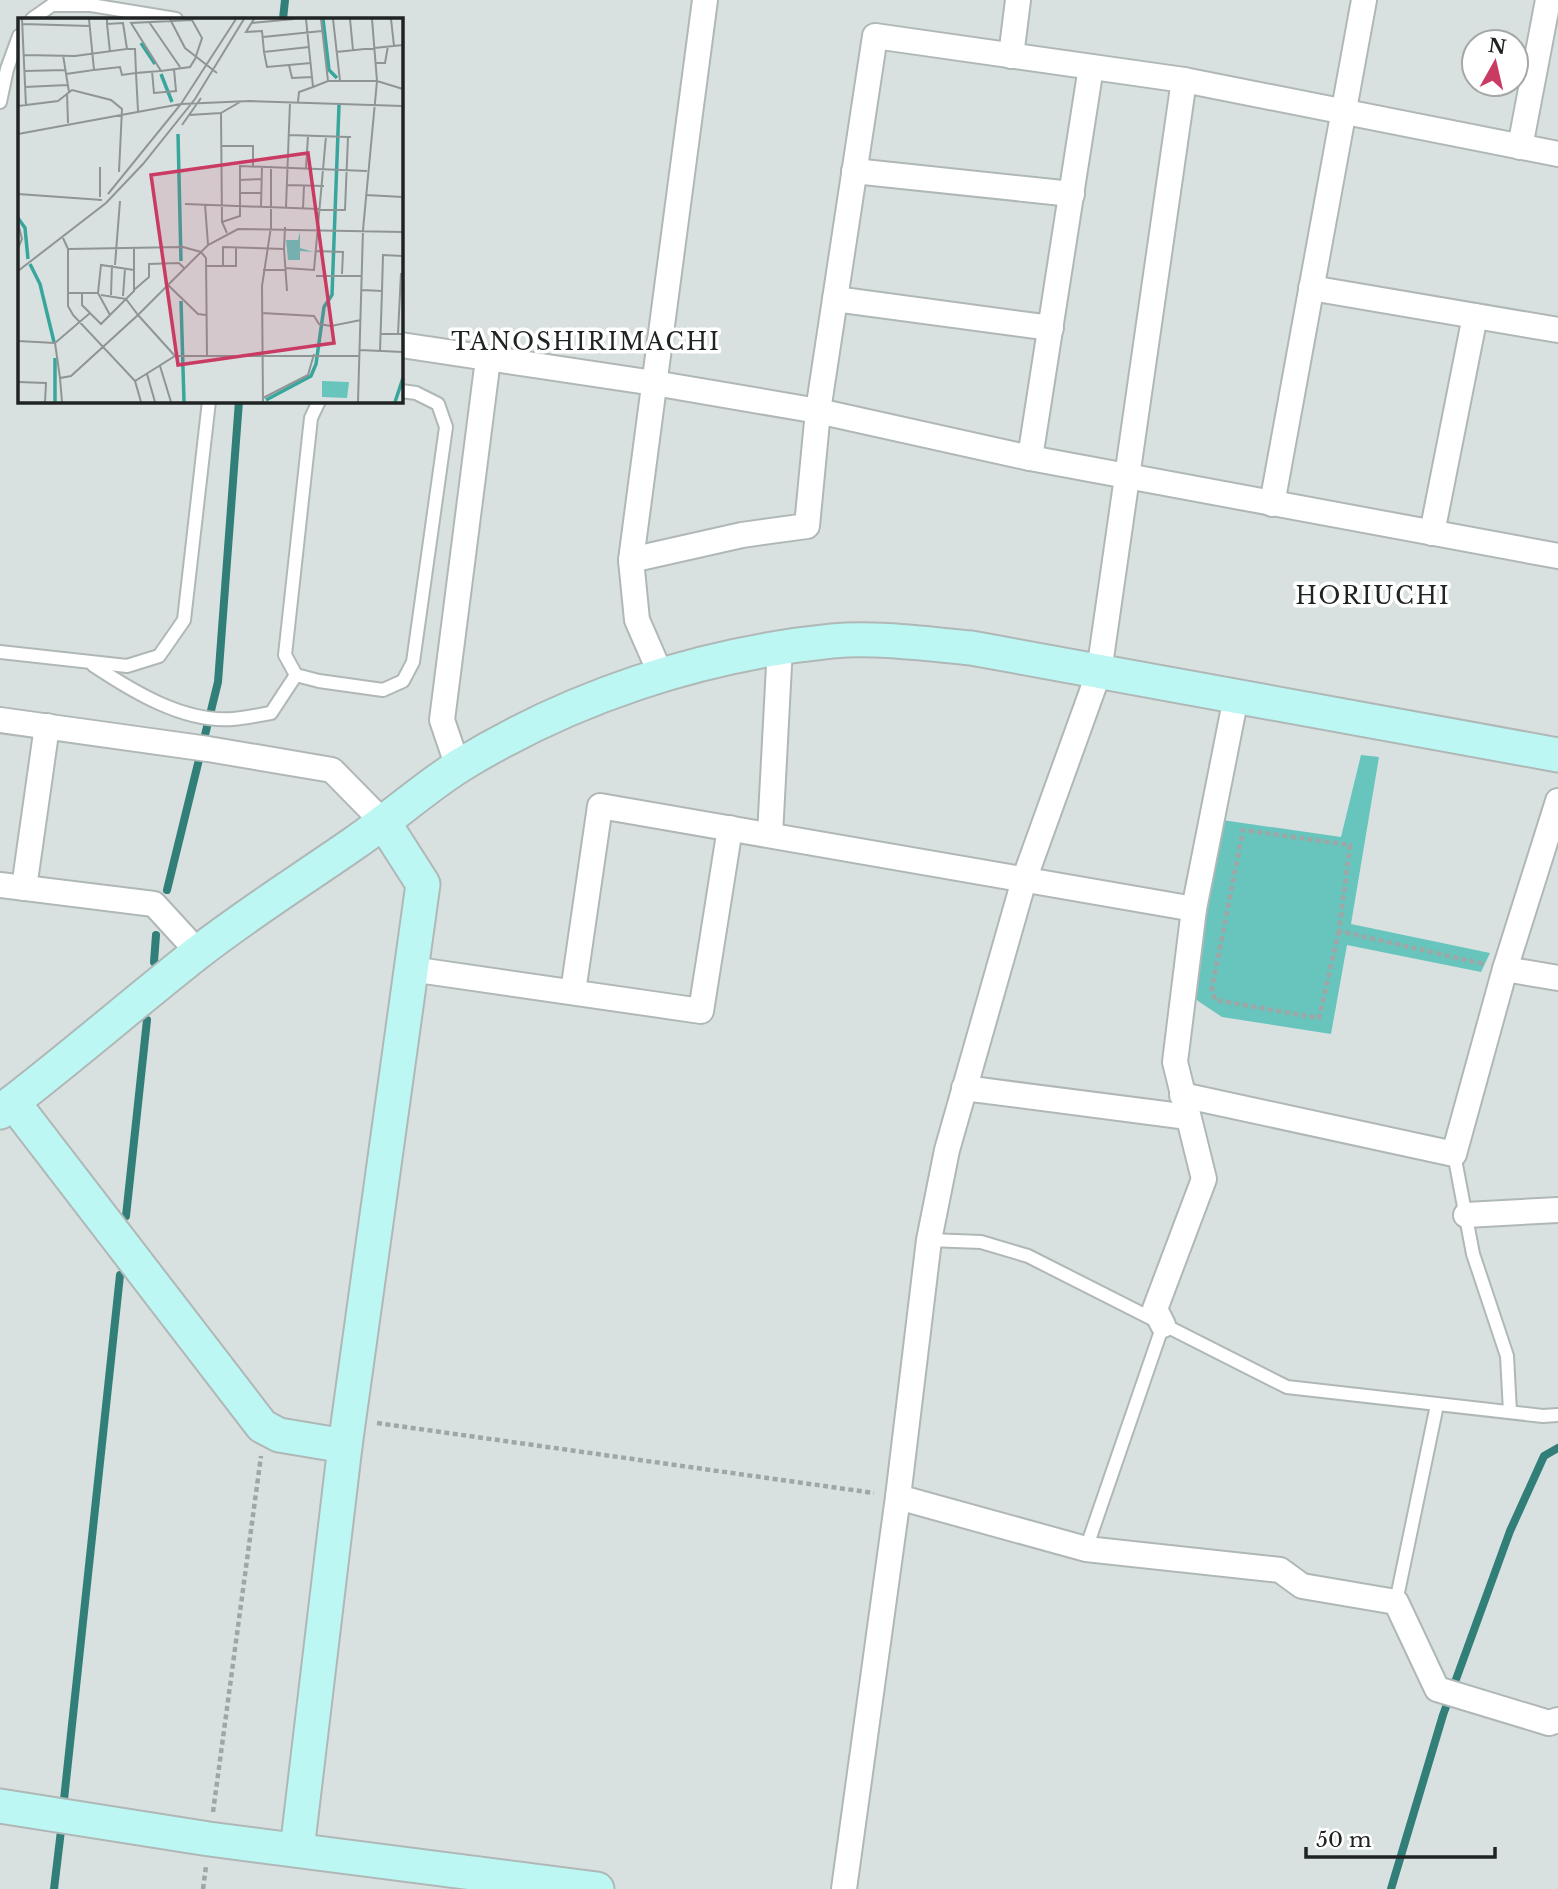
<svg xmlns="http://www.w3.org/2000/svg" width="1558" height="1889" font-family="'Libre Baskerville',serif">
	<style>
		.green { fill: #67c5bd }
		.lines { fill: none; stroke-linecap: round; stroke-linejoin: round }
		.stream { stroke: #317f78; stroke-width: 8 }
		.lane-casing { stroke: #b0b8b7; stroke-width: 16 }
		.street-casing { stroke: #b0b8b7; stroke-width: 28 }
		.secondary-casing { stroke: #b0b8b7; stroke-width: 37 }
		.path { stroke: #9fa6a6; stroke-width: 4.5; stroke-dasharray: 5 3.5; stroke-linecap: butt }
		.lane { stroke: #fff; stroke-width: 12 }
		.street { stroke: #fff; stroke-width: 24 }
		.secondary { stroke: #bdf7f3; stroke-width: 33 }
		.labels { text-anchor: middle; stroke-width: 7; stroke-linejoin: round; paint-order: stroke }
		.quarter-label { font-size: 23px; letter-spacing: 2px; fill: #202323; stroke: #fff }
		.inset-river { fill: none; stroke: #38a69d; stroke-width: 3.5 }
		.inset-road { fill: none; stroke: #8e9594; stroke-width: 2 }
		.view { fill: #ca3b64; fill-opacity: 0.15; stroke: #ca3b64; stroke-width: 3.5 }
		.inset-edge { fill: none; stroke: #202323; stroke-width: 3.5 }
	</style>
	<rect width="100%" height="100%" fill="#d8e1e0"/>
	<polygon class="green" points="1361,755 1379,757 1351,924 1490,953 1481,972 1347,945 1331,1034 1222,1017 1198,1001 1193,995 1222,820 1341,837"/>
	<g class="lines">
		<g class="stream">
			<polyline points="283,19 285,0"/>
			<polyline points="167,890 218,682 239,401"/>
			<polyline points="154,962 156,935"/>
			<polyline points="126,1216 147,1020"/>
			<polyline points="63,1809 120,1275"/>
			<polyline points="54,1889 62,1822"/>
			<polyline points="1391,1889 1443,1715 1510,1531 1544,1456 1558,1448"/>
		</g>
		<g class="lane-casing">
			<g id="lane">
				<polyline points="32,19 52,5 91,5 176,19"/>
				<polyline points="0,102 7,69 19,36"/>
				<polyline points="319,401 311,418 285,655 296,675 319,681 383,690 403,681 413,662 446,427 438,404 416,393 401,391"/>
				<polyline points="0,652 127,666 159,656 184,620 209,401"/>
				<path d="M93,665c39,26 91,58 140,54 13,-1 26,-4 38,-6l25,-38"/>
				<polyline points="1454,1154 1473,1254 1507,1356 1510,1412"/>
				<polyline points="929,1240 981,1242 1028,1256 1287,1387 1543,1416 1558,1415"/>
				<polyline points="1086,1549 1163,1325"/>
				<polyline points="1396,1602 1437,1405"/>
			</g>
		</g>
		<g class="street-casing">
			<g id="street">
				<polyline points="1011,56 1018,0"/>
				<polyline points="1520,147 1548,0"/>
				<polyline points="854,171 1072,194"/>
				<polyline points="1311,288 1558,330"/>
				<polyline points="835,299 1051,328"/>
				<polyline points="401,345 654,383 818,411 1030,458 1558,556"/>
				<polyline points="1030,458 1091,67"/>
				<polyline points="1272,504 1364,0"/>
				<polyline points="1432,533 1475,316"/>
				<polyline points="631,560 742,535 807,526 818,411 875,36 1184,80 1558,154"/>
				<polyline points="661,675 637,620 631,560 705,0"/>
				<polyline points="0,720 208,749 332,770 384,823"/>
				<polyline points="458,767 442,720 488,359"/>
				<polyline points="770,835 780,647"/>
				<polyline points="0,885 154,904 198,952"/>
				<polyline points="24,888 47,726"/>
				<polyline points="411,969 701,1011 730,828"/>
				<polyline points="1505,969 1558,978"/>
				<polyline points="573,992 600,806 1194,909 1236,697"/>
				<polyline points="964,1088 1188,1117"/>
				<polyline points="1182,1095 1454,1154 1505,969 1558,801"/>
				<polyline points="1466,1215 1558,1210"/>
				<polyline points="1163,1325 1155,1309 1204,1179 1175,1062 1194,909"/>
				<polyline points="898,1497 1086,1549 1280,1570 1302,1586 1396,1602 1437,1689 1549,1723 1558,1720"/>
				<polyline points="844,1889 898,1497 929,1240 947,1150 1024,880 1099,672 1184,80"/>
			</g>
		</g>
		<g class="secondary-casing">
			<g id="secondary">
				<polyline points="13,1102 262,1426 279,1435 345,1446"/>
				<path d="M0,1112c67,-51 130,-106 196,-158 51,-40 107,-75 160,-112 35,-24 67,-53 103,-76 112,-69 242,-112 373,-125 46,-4 94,3 139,7l587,107"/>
				<polyline points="0,1806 209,1839 597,1889"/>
				<polyline points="297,1850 345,1446 423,884 384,823"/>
			</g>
		</g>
		<g class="path">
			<polyline points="1339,931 1319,1018 1215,1000 1212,988 1243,830 1350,845 1339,931 1484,964"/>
			<polyline points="377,1423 874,1493"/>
			<polyline points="213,1812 261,1456"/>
			<polyline points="203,1889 206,1866"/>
		</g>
		<use href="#lane" class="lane"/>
		<use href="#street" class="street"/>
		<use href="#secondary" class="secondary"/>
	</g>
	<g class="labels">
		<g class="quarter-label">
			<text x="586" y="350">TANOSHIRIMACHI</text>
			<text x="1373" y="604">HORIUCHI</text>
		</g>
	</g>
	<g transform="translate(18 18)">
		<rect width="385" height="385" fill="#d8e1e0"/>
		<path d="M282,213v17l14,4 -14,-1v9h-12l-2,-20h12zM304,363l27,1 -2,16 -25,-1z" fill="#67c5bd"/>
		<path class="inset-river" d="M305,1l6,51 8,8M123,25l14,21M143,56l11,28M160,116l3,127M0,200l7,10 3,31M12,246l10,20 14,58M163,283l3,101M37,340v44M248,382l45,-24 5,-12 8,-57 8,-12 7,-190M377,384l8,-24"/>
		<path class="inset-road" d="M4,1l4,87M152,1l15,29 32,25M236,1l-8,13 16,-1 2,21 45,-5M303,1l7,62M315,1l7,62M332,1l3,31M373,1l3,27M131,4l31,45M234,5l42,-4M5,6l67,2M89,6l3,28M245,19l59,-6M246,34l3,15 44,-4M318,34l67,-7M6,37l51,1 52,-7 -4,-26 -16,1v-5M45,37l6,37M358,45h9l3,-17M271,47l3,13 20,-1M76,52l26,-3 2,8 14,-2 -1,-24h-8M7,53l40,-1M134,53l2,22 22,-2 -2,-22M48,56l28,-4 -5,-51M7,69l42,-2M295,69l15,-6h49l26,8M49,75l1,30M280,84l1,-10 14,-5 -7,-68M163,86l69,-3 153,5M0,88l40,-5 14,-11 39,10 11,9 -3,63M120,93l-2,-38 25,-2 -30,-48 61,-3 10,18 -7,21 -5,8 -29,4M171,97l32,-2M164,107l19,-27M0,116l163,-30M271,117l59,2M204,128h31v20M288,150l2,-32M221,162l23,-1M269,167l37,1M221,175h22M0,176l84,6M90,176l73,-90 55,-85M348,177l37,2M82,179v-30M167,186l160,6 3,-73h3M187,186l3,41M243,188l1,-40M268,189l4,-105M285,190l1,-22M204,204l18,-6v-50l127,5M0,205l4,16 -4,9M209,215l-5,-11 -1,-109 19,-11M45,220l5,11 115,-2 18,5 5,6 1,99M50,231v57l5,9 62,66 40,-25h185M266,231l3,42M298,233l27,1 -1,22M97,247l5,-64M188,248h30v-18M205,248v-19l61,2 1,-22M267,250l29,2 12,-134M245,252h23M0,253l88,-68 37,-39 52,-65 49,-80M298,258h46M150,267l30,29 8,1M116,272l15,-13v-13l30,-1 5,5M344,272l20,1 1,-36 20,1M50,275h30l12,22M64,275v12l8,8M80,275l3,-28 33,5M83,277l25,4 8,-8v-44M93,277l1,-30M105,278l2,-27M244,295l52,3 5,8 12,2 30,-6M363,316h22M380,316l3,-61M0,323l37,2 35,-30 11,11 25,-25 12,16 70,-70 30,-16 165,3M37,325l5,35 11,-2 67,-61 37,41M342,332l43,2M362,333l2,-60M142,348l11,36M129,356l8,28M42,360l2,24M117,363l6,21M0,364l28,1 -1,19M245,380l45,-23 6,-21M245,384l-1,-116 9,-59v-61M340,384l5,-172 14,-149 -5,-62"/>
		<path class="view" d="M290,135l26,190 -156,22 -27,-190z"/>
		<rect width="385" height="385" class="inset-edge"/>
	</g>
	<g transform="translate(1495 63) rotate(8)"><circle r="33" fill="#ffffff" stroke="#a6a7a7" stroke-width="2"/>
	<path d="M0-5L12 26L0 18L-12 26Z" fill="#ca3b64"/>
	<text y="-10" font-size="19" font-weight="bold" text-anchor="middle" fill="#202323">N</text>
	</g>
	<path d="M1306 1847v10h189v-10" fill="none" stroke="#202323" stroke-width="3.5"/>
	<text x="1316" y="1847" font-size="21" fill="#202323" stroke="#ffffff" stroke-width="5" paint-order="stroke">50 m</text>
</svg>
